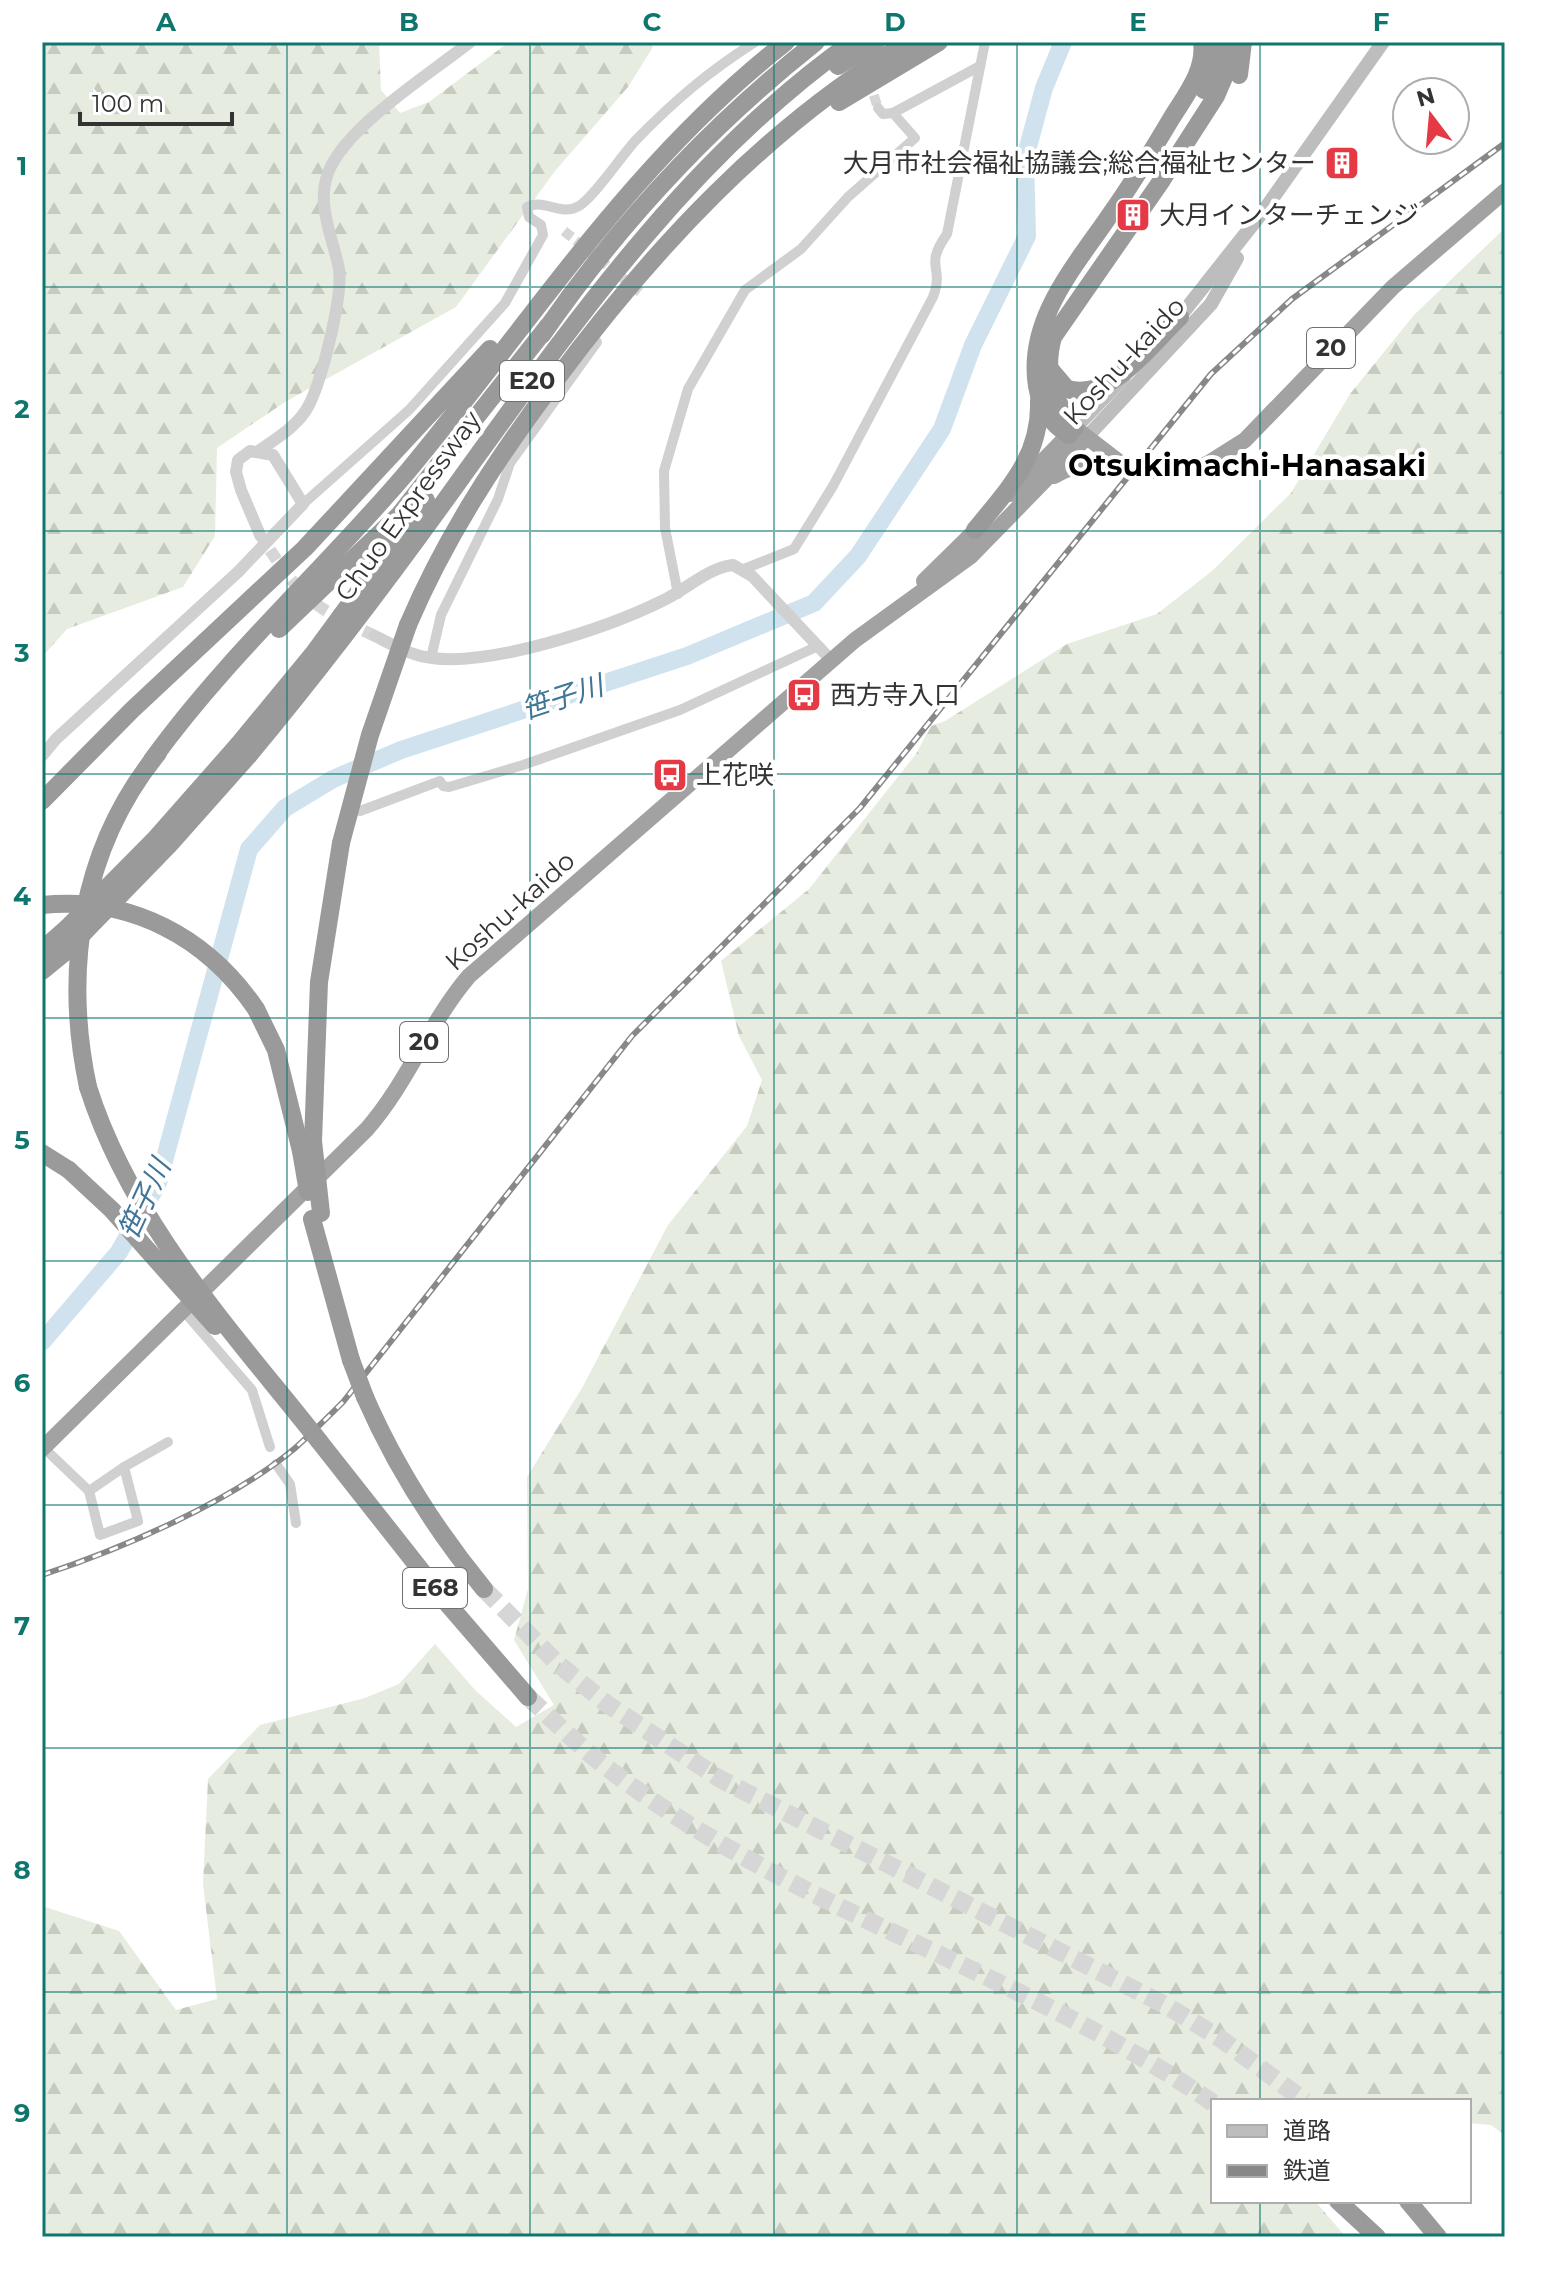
<svg xmlns="http://www.w3.org/2000/svg" width="1547" height="2279" font-family="Montserrat,'Noto Sans JP',sans-serif">
	<style>
		.forest { fill: url(#forest-firs) }
		.lines { fill: none; stroke-linecap: round; stroke-linejoin: round }
		.river { stroke: #cfe2ee; stroke-width: 18 }
		.minor-tunnel { stroke: #d6d6d6; stroke-width: 10; stroke-dasharray: 10 5; stroke-linecap: butt }
		.tertiary-tunnel { stroke: #d6d6d6; stroke-width: 12; stroke-dasharray: 12 6; stroke-linecap: butt }
		.trunk-tunnel { stroke: #d6d6d6; stroke-width: 16; stroke-dasharray: 16 8; stroke-linecap: butt }
		.motorway-tunnel { stroke: #d6d6d6; stroke-width: 18; stroke-dasharray: 18 9; stroke-linecap: butt }
		.minor { stroke: #d0d0d0; stroke-width: 10 }
		.tertiary { stroke: #d0d0d0; stroke-width: 12 }
		.secondary { stroke: #bdbdbd; stroke-width: 14 }
		.trunk { stroke: #a2a2a2; stroke-width: 16 }
		.motorway { stroke: #9a9a9a; stroke-width: 18 }
		.rail-casing { stroke: #888; stroke-width: 6 }
		.rail { stroke: #fff; stroke-width: 3; stroke-dasharray: 9; stroke-linecap: butt }
		.motorway-bridge { stroke: #9a9a9a; stroke-width: 18 }
		.grid { fill: none; stroke: #0f766e; stroke-width: 2; stroke-opacity: 0.55 }
		.labels { text-anchor: middle; stroke-width: 8; stroke-linejoin: round; paint-order: stroke }
		.shield { fill: #fff; stroke: #707070; stroke-width: 2 }
		.shield-label { font-size: 24px; font-weight: bold; fill: #333 }
		.poi-label { font-size: 26px; fill: #333; stroke: #fff; text-anchor: start }
		.street-label { font-size: 26px; fill: #333; stroke: #fff }
		.water-label { font-size: 28px; font-style: italic; fill: #3f7597; stroke: #fff }
		.quarter-label { font-size: 30px; font-weight: bold; fill: #000; stroke: #fff }
		.neatline { fill: none; stroke: #0f766e; stroke-width: 3 }
		.grid-label { font-size: 26px; text-anchor: middle; font-weight: bold; fill: #0f766e }
	</style>
	<defs>
		<pattern id="forest-firs" width="22" height="20" patternUnits="userSpaceOnUse" patternTransform="scale(2)"><rect width="22" height="20" fill="#e6ecdf"/><path d="M5 1l3.5 6h-7zM16 11l3.5 6h-7z" fill="#c6cbc0"/></pattern>
	</defs>
	<rect width="100%" height="100%" fill="#fff"/>
	<g class="forest">
		<polygon points="42,42 379,42 381,90 400,113 429,102 509,42 651,42 653,47 628,87 555,171 456,307 285,402 217,448 215,536 183,587 67,629 42,657"/>
		<polygon points="1505,228 1505,2135 1491,2125 1469,2123 1469,2101 1213,2101 1213,2201 1315,2201 1346,2237 42,2237 42,1906 119,1931 176,2010 217,1999 203,1884 208,1779 260,1725 365,1698 399,1684 435,1644 475,1690 516,1727 554,1705 514,1640 528,1589 527,1477 582,1388 668,1225 747,1126 762,1080 739,1036 721,961 809,889 916,754 931,726 945,721 1067,644 1157,614 1212,571 1291,493 1350,394 1414,315"/>
	</g>
	<g class="lines">
		<polyline class="river" points="42,1342 119,1252 158,1183 249,849 285,808 333,779 401,750 687,656 814,603 858,556 942,429 973,345 1027,236 1025,158 1044,88 1063,42"/>
		<g class="minor-tunnel">
			<polyline points="869,81 878,108"/>
			<polyline points="564,231 640,292"/>
		</g>
		<path class="tertiary-tunnel" d="M260,535c41,62 48,70 115,101"/>
		<polyline class="trunk-tunnel" points="1113,464 1145,471"/>
		<g class="motorway-tunnel">
			<polyline points="484,1589 557,1663 607,1704 720,1779 1167,2006 1221,2039 1305,2101"/>
			<path d="M528,1697c28,26 55,53 86,76 183,139 411,200 599,330"/>
		</g>
		<g class="minor">
			<polyline points="893,113 980,66"/>
			<path d="M303,504l106,-94 96,-107 38,-68 -2,-10 -12,-8 -2,-10c16,-9 34,10 52,-1 15,-9 43,-51 57,-66 39,-40 72,-68 119,-98"/>
			<path d="M744,569l50,-20 39,-63 100,-189c12,-32 -10,-29 14,-63l38,-192"/>
			<polyline points="678,594 665,528 664,471 688,389 745,290 801,249 848,197 915,138 893,113 883,114 878,108"/>
			<polyline points="431,658 441,615 498,499 510,463 597,342"/>
			<polyline points="360,811 440,781 443,786 449,787 523,765 680,710 818,646"/>
			<polyline points="182,1309 252,1390 270,1447"/>
			<polyline points="44,1448 89,1491 124,1467 168,1442"/>
			<polyline points="276,1464 290,1484 296,1523"/>
			<polyline points="89,1491 100,1535 138,1521 124,1467"/>
		</g>
		<g class="tertiary">
			<path d="M260,450c17,-12 39,-25 49,-45 13,-26 34,-108 30,-136 -6,-31 -23,-64 -11,-96 17,-46 102,-99 142,-131"/>
			<path d="M375,636c18,9 36,20 57,22 61,8 175,-30 230,-57 24,-11 45,-33 71,-36l19,11 79,84"/>
			<polyline points="42,756 56,739 238,572 303,504 273,455 250,451 238,460 236,472 241,490 260,535"/>
		</g>
		<g class="secondary">
			<polyline points="1174,324 1265,209 1383,42"/>
			<polyline points="1075,428 1124,377"/>
			<polyline points="1085,439 1211,304 1237,258"/>
		</g>
		<g class="trunk">
			<polyline points="1145,471 1176,471 1207,464 1245,440 1393,287 1505,191"/>
			<path d="M1054,476c19,-11 37,-16 59,-12"/>
			<polyline points="1011,494 1075,428 1118,461"/>
			<polyline points="924,581 984,522"/>
			<path d="M42,1449l325,-320c41,-47 62,-106 102,-153l386,-336 116,-84 114,-117"/>
		</g>
		<g class="motorway">
			<polyline points="838,66 876,42"/>
			<polyline points="1239,75 1243,42"/>
			<polyline points="1204,90 1213,72 1217,42"/>
			<polyline points="839,102 939,42"/>
			<path d="M542,335c76,-110 169,-210 274,-293"/>
			<path d="M1050,369l17,20c44,13 84,-45 113,-72"/>
			<path d="M1075,428c-22,-27 -32,-55 -22,-91l109,-157 54,-84 12,-28 2,-26"/>
			<path d="M1069,435c-19,-12 -28,-26 -32,-49 -11,-67 40,-122 75,-174 21,-30 40,-61 59,-93 14,-23 35,-48 31,-77"/>
			<path d="M975,530c33,-41 66,-73 64,-129"/>
			<path d="M408,625c38,-89 89,-167 147,-244 98,-132 211,-254 353,-339"/>
			<polyline points="279,629 399,515 548,326"/>
			<polyline points="238,745 313,654 426,500"/>
			<path d="M249,755c75,-90 145,-183 213,-278 115,-159 228,-320 390,-435"/>
			<path d="M152,760c75,-104 173,-191 256,-289 124,-149 223,-308 378,-429"/>
			<polyline points="42,801 132,710 305,548 490,349"/>
			<polyline points="42,950 67,928"/>
			<polyline points="42,971 64,953"/>
			<polyline points="256,1009 276,1050 301,1151"/>
			<path d="M88,1087c-25,-117 -7,-239 70,-334"/>
			<polyline points="313,1141 319,982 341,843"/>
			<polyline points="42,1153 69,1170"/>
			<polyline points="312,1219 351,1360"/>
			<path d="M365,1397c31,71 70,132 119,192"/>
			<polyline points="319,1441 446,1602 528,1697"/>
			<polyline points="1338,2201 1377,2237"/>
			<polyline points="1408,2201 1438,2237"/>
		</g>
		<g class="rail-casing">
			<path id="rail" d="M42,1575c80,-26 188,-73 252,-126 17,-15 33,-31 49,-47l289,-366 228,-228 351,-434 81,-75 213,-156"/>
		</g>
		<use href="#rail" class="rail"/>
		<g class="motorway-bridge">
			<polyline points="341,843 370,735 408,625"/>
			<path d="M42,905c88,-9 165,32 214,104"/>
			<polyline points="67,928 156,838 238,745"/>
			<polyline points="64,953 169,845 249,755"/>
			<path d="M88,1087c43,136 144,244 231,354"/>
			<polyline points="313,1141 321,1213"/>
			<polyline points="301,1151 308,1192"/>
			<polyline points="69,1170 112,1210 215,1326"/>
			<polyline points="351,1360 365,1397"/>
		</g>
	</g>
	<path class="grid" d="M287,42v2195M530,42v2195M774,42v2195M1017,42v2195M1260,42v2059M42,287h1463M42,531h1463M42,774h1463M42,1018h1463M42,1261h1463M42,1505h1463M42,1748h1463M42,1992h1463M1260,2201v36"/>
	<defs>
		<g id="building-square" transform="scale(1.8)"><rect x="-9" y="-9" width="18" height="18" rx="4" fill="#e63946" stroke="#fff"/><path d="M-4-6H4V6H1V3H-1V6H-4ZM-2.5-4.3h1.7v1.8h-1.7ZM.8-4.3h1.7v1.8H.8ZM-2.5-1h1.7V.8h-1.7ZM.8-1h1.7V.8H.8Z" fill="#fff"/></g>
		<g id="bus-square" transform="scale(1.8)"><rect x="-9" y="-9" width="18" height="18" rx="4" fill="#e63946" stroke="#fff"/><path d="M-5-6H5V4H4V6H2V4H-2V6H-4V4H-5ZM-3.5-4V0h7V-4ZM-3.5 1.2v1.5H-2V1.2ZM2 1.2v1.5H3.5V1.2Z" fill="#fff"/></g>
	</defs>
	<g fill-rule="evenodd">
		<use href="#building-square" x="1342" y="163"/>
		<use href="#building-square" x="1133" y="215"/>
		<use href="#bus-square" x="804" y="695"/>
		<use href="#bus-square" x="670" y="775"/>
	</g>
	<g class="labels">
		<g class="shield">
			<rect x="1307" y="328" width="48" height="40" rx="6"/>
			<rect x="500" y="361" width="64" height="40" rx="6"/>
			<rect x="400" y="1022" width="48" height="40" rx="6"/>
			<rect x="403" y="1568" width="64" height="40" rx="6"/>
		</g>
		<g class="shield-label">
			<text x="1331" y="356">20</text>
			<text x="532" y="389">E20</text>
			<text x="424" y="1050">20</text>
			<text x="435" y="1596">E68</text>
		</g>
		<g class="poi-label">
			<text x="1316" y="172" text-anchor="end">大月市社会福祉協議会;総合福祉センター</text>
			<text x="1159" y="224">大月インターチェンジ</text>
			<text x="830" y="704">西方寺入口</text>
			<text x="696" y="784">上花咲</text>
		</g>
		<g class="street-label">
			<text transform="translate(1124 361) rotate(-47)" y="9">Koshu-kaido</text>
			<text transform="translate(408 506) rotate(-54)" y="9">Chuo Expressway</text>
			<text transform="translate(510 911) rotate(-42)" y="9">Koshu-kaido</text>
		</g>
		<g class="water-label">
			<text transform="translate(562 697) rotate(-18)" y="10">笹子川</text>
			<text transform="translate(144 1199) rotate(-65)" y="10">笹子川</text>
		</g>
		<g class="quarter-label">
			<text x="1247" y="476">Otsukimachi-Hanasaki</text>
		</g>
	</g>
	<rect width="1547" height="2279" fill="none" stroke="#ffffff" stroke-width="88"/>
	<rect x="1211" y="2099" width="260" height="104" fill="#ffffff" stroke="#adadad" stroke-width="2"/>
	<rect x="1227" y="2125" width="40" height="12" fill="#bdbdbd" stroke="#adadad" stroke-width="2"/>
	<text x="1283" y="2139" font-size="24" fill="#333333">道路</text>
	<rect x="1227" y="2165" width="40" height="12" fill="#888888" stroke="#adadad" stroke-width="2"/>
	<text x="1283" y="2179" font-size="24" fill="#333333">鉄道</text>
	<g transform="translate(1431 116) rotate(344)"><circle r="38" fill="#ffffff" stroke="#adadad" stroke-width="2"/>
	<path d="M0-6L14 30L0 20L-14 30Z" fill="#e63946"/>
	<text y="-12" font-size="22" font-weight="bold" text-anchor="middle" fill="#333333">N</text>
	</g>
	<path d="M80 112v12h152v-12" fill="none" stroke="#333333" stroke-width="4"/>
	<text x="92" y="112" font-size="24" fill="#333333" stroke="#ffffff" stroke-width="6" paint-order="stroke">100 m</text>
	<rect x="44" y="44" width="1459" height="2191" class="neatline"/>
	<g class="grid-label">
		<text x="166" y="31">A</text>
		<text x="409" y="31">B</text>
		<text x="652" y="31">C</text>
		<text x="895" y="31">D</text>
		<text x="1138" y="31">E</text>
		<text x="1381" y="31">F</text>
		<text x="22" y="175">1</text>
		<text x="22" y="418">2</text>
		<text x="22" y="662">3</text>
		<text x="22" y="905">4</text>
		<text x="22" y="1149">5</text>
		<text x="22" y="1392">6</text>
		<text x="22" y="1635">7</text>
		<text x="22" y="1879">8</text>
		<text x="22" y="2122">9</text>
	</g>
</svg>
